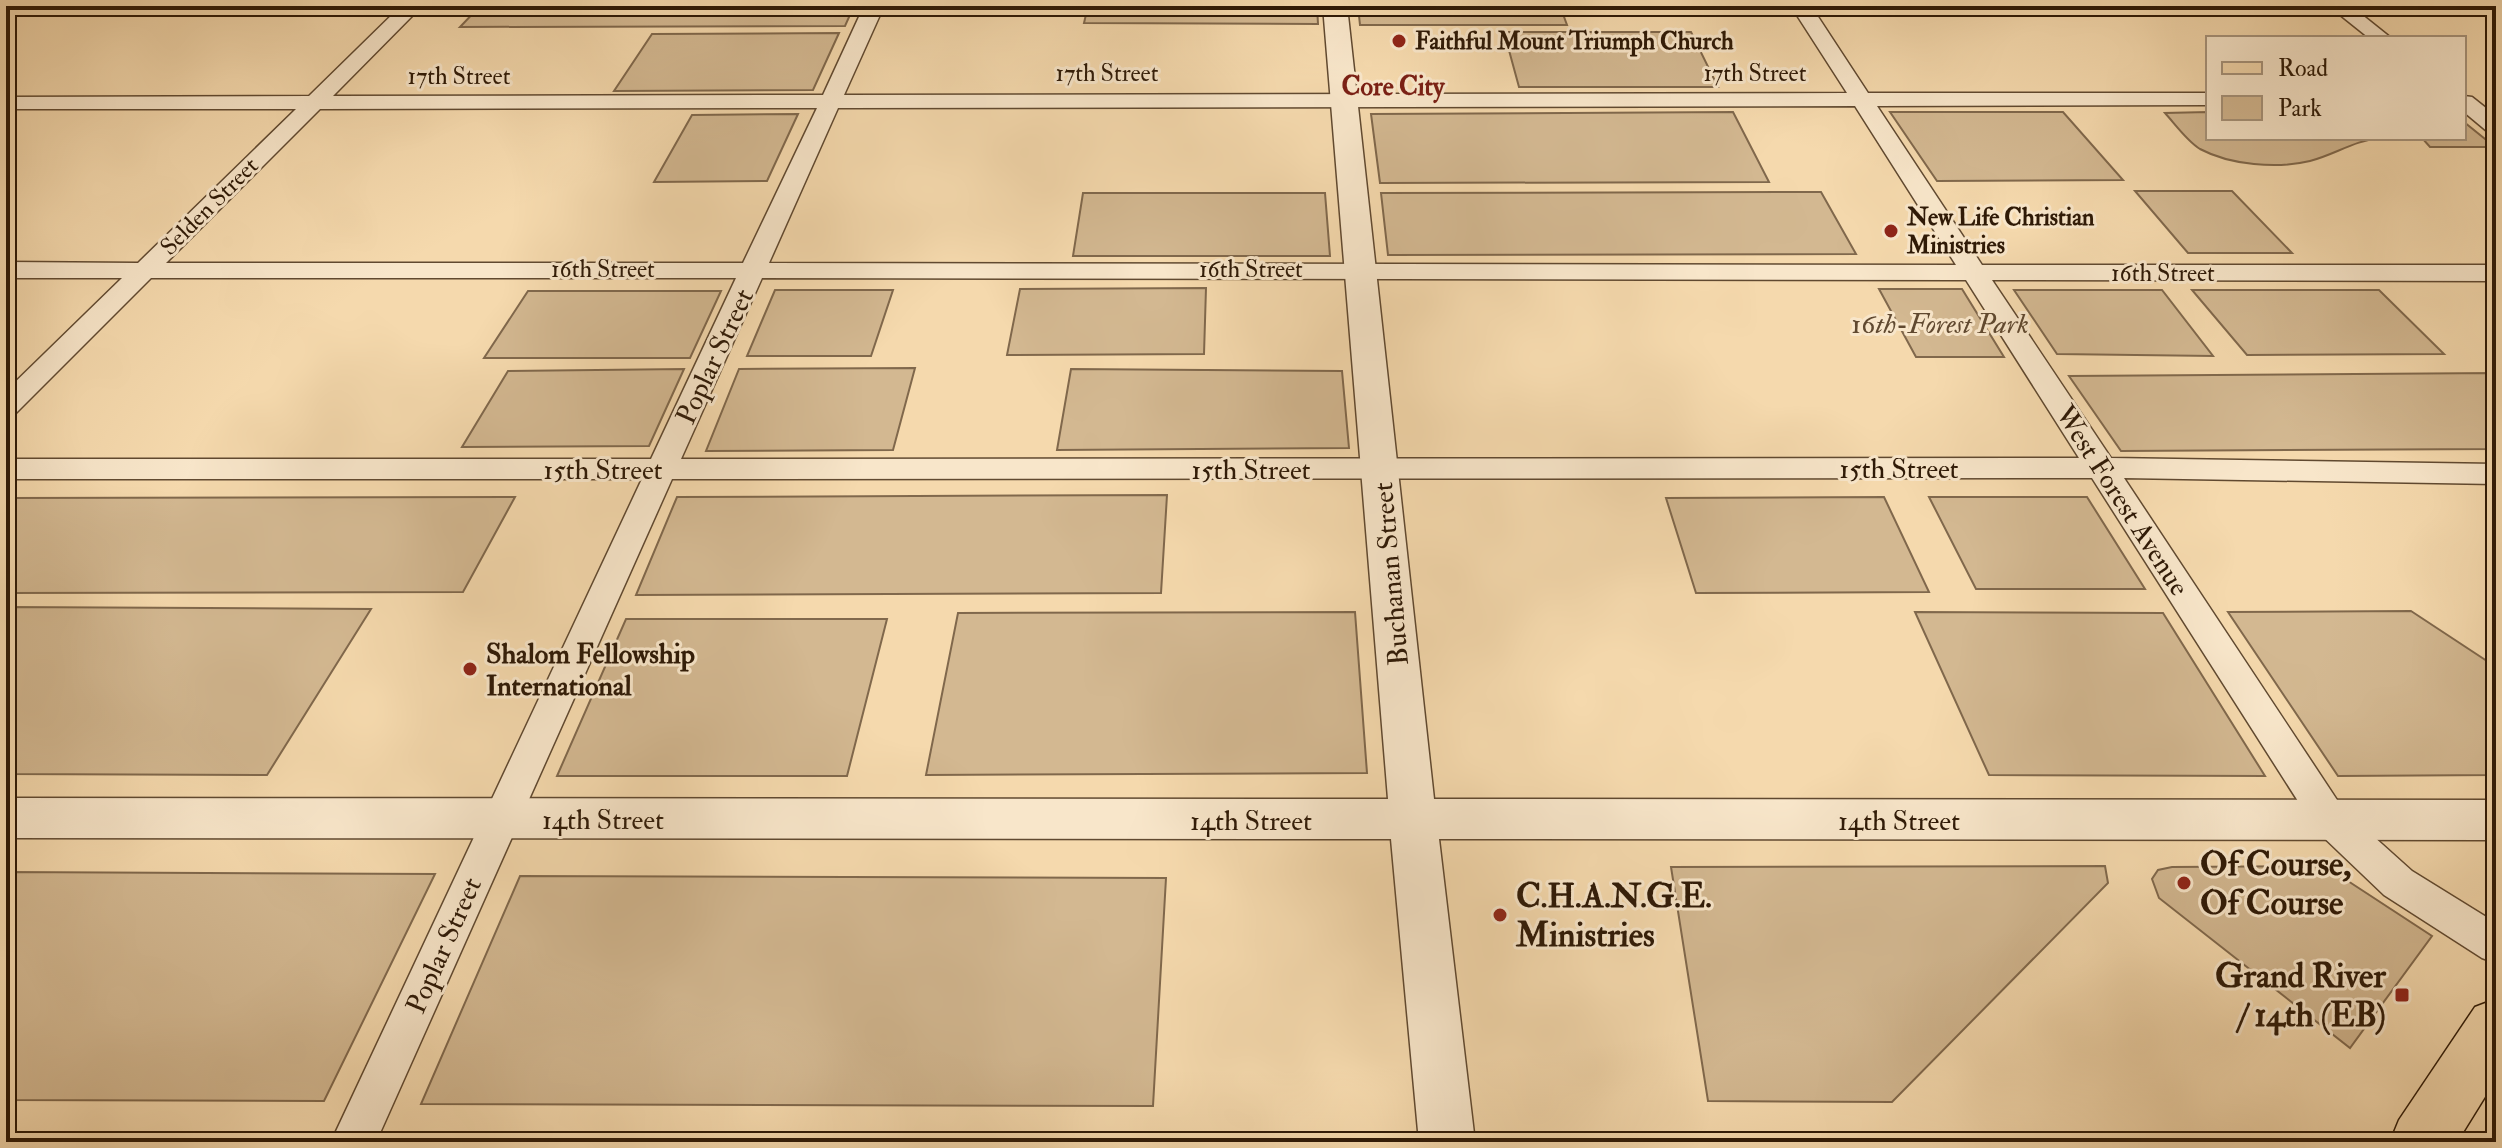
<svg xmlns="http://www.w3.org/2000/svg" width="2502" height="1148" font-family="'IM FELL Double Pica',serif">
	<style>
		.green { fill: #d3b891; stroke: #80684c; stroke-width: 2 }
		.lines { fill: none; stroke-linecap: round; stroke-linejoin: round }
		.minor-casing { stroke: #604930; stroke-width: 3 }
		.tertiary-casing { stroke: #604930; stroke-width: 3 }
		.primary-casing { stroke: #2e1906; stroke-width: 3 }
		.minor { fill: #f8e6ca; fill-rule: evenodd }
		.tertiary { fill: #f8e6ca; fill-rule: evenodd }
		.primary { fill: #f5d9ad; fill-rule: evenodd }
		.poi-dot { fill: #8f2418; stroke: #f8e6ca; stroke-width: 3 }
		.labels { text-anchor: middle; stroke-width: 6; stroke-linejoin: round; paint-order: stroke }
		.far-poi-label { font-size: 24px; font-weight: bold; fill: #2e1906; stroke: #f8e6ca; text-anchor: start }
		.far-street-label { font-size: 24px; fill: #2e1906; stroke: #f8e6ca }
		.far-neighbourhood-label { font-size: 26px; font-weight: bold; fill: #7a1f14; stroke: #f8e6ca }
		.park-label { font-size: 28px; font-style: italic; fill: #604930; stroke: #f8e6ca }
		.street-label { font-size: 28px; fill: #2e1906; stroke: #f8e6ca }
		.poi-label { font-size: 28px; font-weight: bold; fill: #2e1906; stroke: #f8e6ca; text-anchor: start }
		.near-poi-label { font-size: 34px; font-weight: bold; fill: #2e1906; stroke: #f8e6ca; text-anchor: start }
	</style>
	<rect width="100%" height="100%" fill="#f5d9ad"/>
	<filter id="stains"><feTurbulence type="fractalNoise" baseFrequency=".0025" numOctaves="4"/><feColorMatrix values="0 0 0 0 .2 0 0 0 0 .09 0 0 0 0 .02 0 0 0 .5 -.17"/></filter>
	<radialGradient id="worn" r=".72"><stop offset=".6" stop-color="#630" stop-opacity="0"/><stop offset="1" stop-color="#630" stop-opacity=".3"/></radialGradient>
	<g class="green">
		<polygon points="480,6 854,6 845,26 460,27"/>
		<polygon points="1088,6 1317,6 1318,24 1084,23"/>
		<polygon points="1358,6 1560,6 1567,25 1360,25"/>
		<polygon points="1504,32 1691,32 1718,87 1519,87"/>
		<polygon points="839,33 813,90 614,91 652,34"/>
		<polygon points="1733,112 1769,182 1380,183 1371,114"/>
		<polygon points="1890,112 2063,112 2123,180 1937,181"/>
		<path d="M2208,112v26h173c-26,2 -47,17 -71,23 -33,8 -80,4 -110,-12 -13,-8 -25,-25 -35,-36z"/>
		<polygon points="798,114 767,181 654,182 692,115"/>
		<polygon points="2464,122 2495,147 2430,147 2422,138 2464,138"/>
		<polygon points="2135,191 2232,191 2292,253 2188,253"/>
		<polygon points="1821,192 1856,254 1388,255 1381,193"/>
		<polygon points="1083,193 1325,193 1330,256 1073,256"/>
		<polygon points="1206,288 1204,354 1007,355 1020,289"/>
		<polygon points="1879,289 1962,289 2004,357 1916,357"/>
		<polygon points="775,290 893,290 871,356 747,356"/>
		<polygon points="2014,290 2162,290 2213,356 2057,354"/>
		<polygon points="2192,290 2379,290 2444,354 2247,355"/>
		<polygon points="528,291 721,291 690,358 484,358"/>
		<polygon points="915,368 893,450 706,451 739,369"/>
		<polygon points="684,369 649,446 462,447 508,371"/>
		<polygon points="1071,369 1342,371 1349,448 1057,450"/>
		<polygon points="2496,373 2496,449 2121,451 2069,376"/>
		<polygon points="1167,495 1161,593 636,595 677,497"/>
		<polygon points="515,497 463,592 6,593 6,498"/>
		<polygon points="1884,497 1929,592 1696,593 1666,498"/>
		<polygon points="1929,497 2087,497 2145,589 1976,589"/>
		<polygon points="6,607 371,609 267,775 6,774"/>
		<polygon points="2411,611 2496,667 2496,775 2338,776 2228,612"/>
		<polygon points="1355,612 1367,773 926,775 958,613"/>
		<polygon points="1915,612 2163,613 2265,776 1989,775"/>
		<polygon points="626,619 887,619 847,776 557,776"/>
		<polygon points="2105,866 2108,883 1892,1102 1708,1101 1671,867"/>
		<polygon points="2325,866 2432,936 2350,1048 2159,898 2152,879 2158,870 2172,867"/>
		<polygon points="6,872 435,874 324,1101 6,1100"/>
		<polygon points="520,876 1166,878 1153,1106 421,1104"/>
		<polygon points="1504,1134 1779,1136 1780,1142 1505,1142"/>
	</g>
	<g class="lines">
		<g class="minor-casing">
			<g id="minor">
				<path d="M401,6h21l-89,90 490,-1 41,-89h20l-40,89 1003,-2 -56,-87h20l57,87h340v12l-331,1 105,159h514v16l-504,-1 119,178 385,6v20l-372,-6 219,331 69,62 84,52v40l-14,-5 -98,-63 -67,-64 -225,-353 -1420,1 -296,663h-45l311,-663h-636v-20h645l85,-181h-585l-135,135 -10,3v-25l116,-113h-116v-16l132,1 158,-154h-290v-12l303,-1zM1855,106l101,159 -1187,-2 69,-155zM817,108l-74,155h-577l154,-154zM762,278l1204,2 113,178 -1398,1z"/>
				<polygon points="2329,6 2351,6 2391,38 2369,38"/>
				<polygon points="2464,96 2472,97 2496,116 2496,134 2488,132 2464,112"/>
			</g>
		</g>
		<g class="tertiary-casing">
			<polygon id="tertiary" points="1323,6 1347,6 1434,799 2496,800 2496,840 1439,839 1475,1142 1419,1142 1391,839 6,838 6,798 1388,799"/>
		</g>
		<g class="primary-casing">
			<polygon id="primary" points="2496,999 2496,1079 2457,1142 2390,1142 2399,1120 2475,1007"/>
		</g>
		<use href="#minor" class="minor"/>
		<use href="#tertiary" class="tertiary"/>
		<use href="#primary" class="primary"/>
	</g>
	<g class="poi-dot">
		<circle cx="1399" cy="41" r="8"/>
		<circle cx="1891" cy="231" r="8"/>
		<circle cx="470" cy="669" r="8"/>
		<circle cx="2184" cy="883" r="8"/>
		<circle cx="1500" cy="915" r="8"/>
		<rect x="2394" y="987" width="16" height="16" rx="4"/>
	</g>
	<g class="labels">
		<g class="far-poi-label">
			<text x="1415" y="49">Faithful Mount Triumph Church</text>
			<text x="1907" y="225">New Life Christian<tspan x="1907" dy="28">Ministries</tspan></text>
		</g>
		<g class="far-street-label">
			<text x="1107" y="81">17th Street</text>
			<text x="1755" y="81">17th Street</text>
			<text x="459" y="84">17th Street</text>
			<text transform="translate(209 206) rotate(-45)" y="8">Selden Street</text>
			<text x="603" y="277">16th Street</text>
			<text x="1251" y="277">16th Street</text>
			<text x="2163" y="281">16th Street</text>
		</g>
		<g class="far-neighbourhood-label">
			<text x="1393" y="95">Core City</text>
		</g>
		<g class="park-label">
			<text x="1940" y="333">16th-Forest Park</text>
		</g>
		<g class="street-label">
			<text transform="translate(714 356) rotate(-65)" y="10">Poplar Street</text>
			<text x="1899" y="478">15th Street</text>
			<text x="603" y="479">15th Street</text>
			<text x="1251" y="479">15th Street</text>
			<text transform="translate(2123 500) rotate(57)" y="10">West Forest Avenue</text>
			<text transform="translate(1390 574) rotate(-95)" y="10">Buchanan Street</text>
			<text x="603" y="829">14th Street</text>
			<text x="1251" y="830">14th Street</text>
			<text x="1899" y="830">14th Street</text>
			<text transform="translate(443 945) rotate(-66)" y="10">Poplar Street</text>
		</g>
		<g class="poi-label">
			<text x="486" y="663">Shalom Fellowship<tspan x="486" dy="32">International</tspan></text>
		</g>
		<g class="near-poi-label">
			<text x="2200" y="875">Of Course,<tspan x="2200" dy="39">Of Course</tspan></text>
			<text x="1516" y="907">C.H.A.N.G.E.<tspan x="1516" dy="39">Ministries</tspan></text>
			<text x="2386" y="987" text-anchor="end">Grand River<tspan x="2386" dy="39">/ 14th (EB)</tspan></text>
		</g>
	</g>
	<rect width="2502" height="1148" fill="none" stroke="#f5d9ad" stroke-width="32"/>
	<rect x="8" y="8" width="2486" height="1132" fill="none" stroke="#2e1906" stroke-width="4"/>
	<rect x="16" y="16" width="2470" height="1116" fill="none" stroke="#2e1906" stroke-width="2"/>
	<rect x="2206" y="36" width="260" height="104" fill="#f8e6ca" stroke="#a7947c" stroke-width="2"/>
	<rect x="2222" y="62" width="40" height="12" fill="#f5d9ad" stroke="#a7947c" stroke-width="2"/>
	<text x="2278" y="76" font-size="24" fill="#2e1906">Road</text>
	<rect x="2222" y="96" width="40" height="24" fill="#d3b891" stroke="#a7947c" stroke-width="2"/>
	<text x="2278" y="116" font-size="24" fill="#2e1906">Park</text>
	<rect width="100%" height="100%" filter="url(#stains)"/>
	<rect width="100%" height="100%" fill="url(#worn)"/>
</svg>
